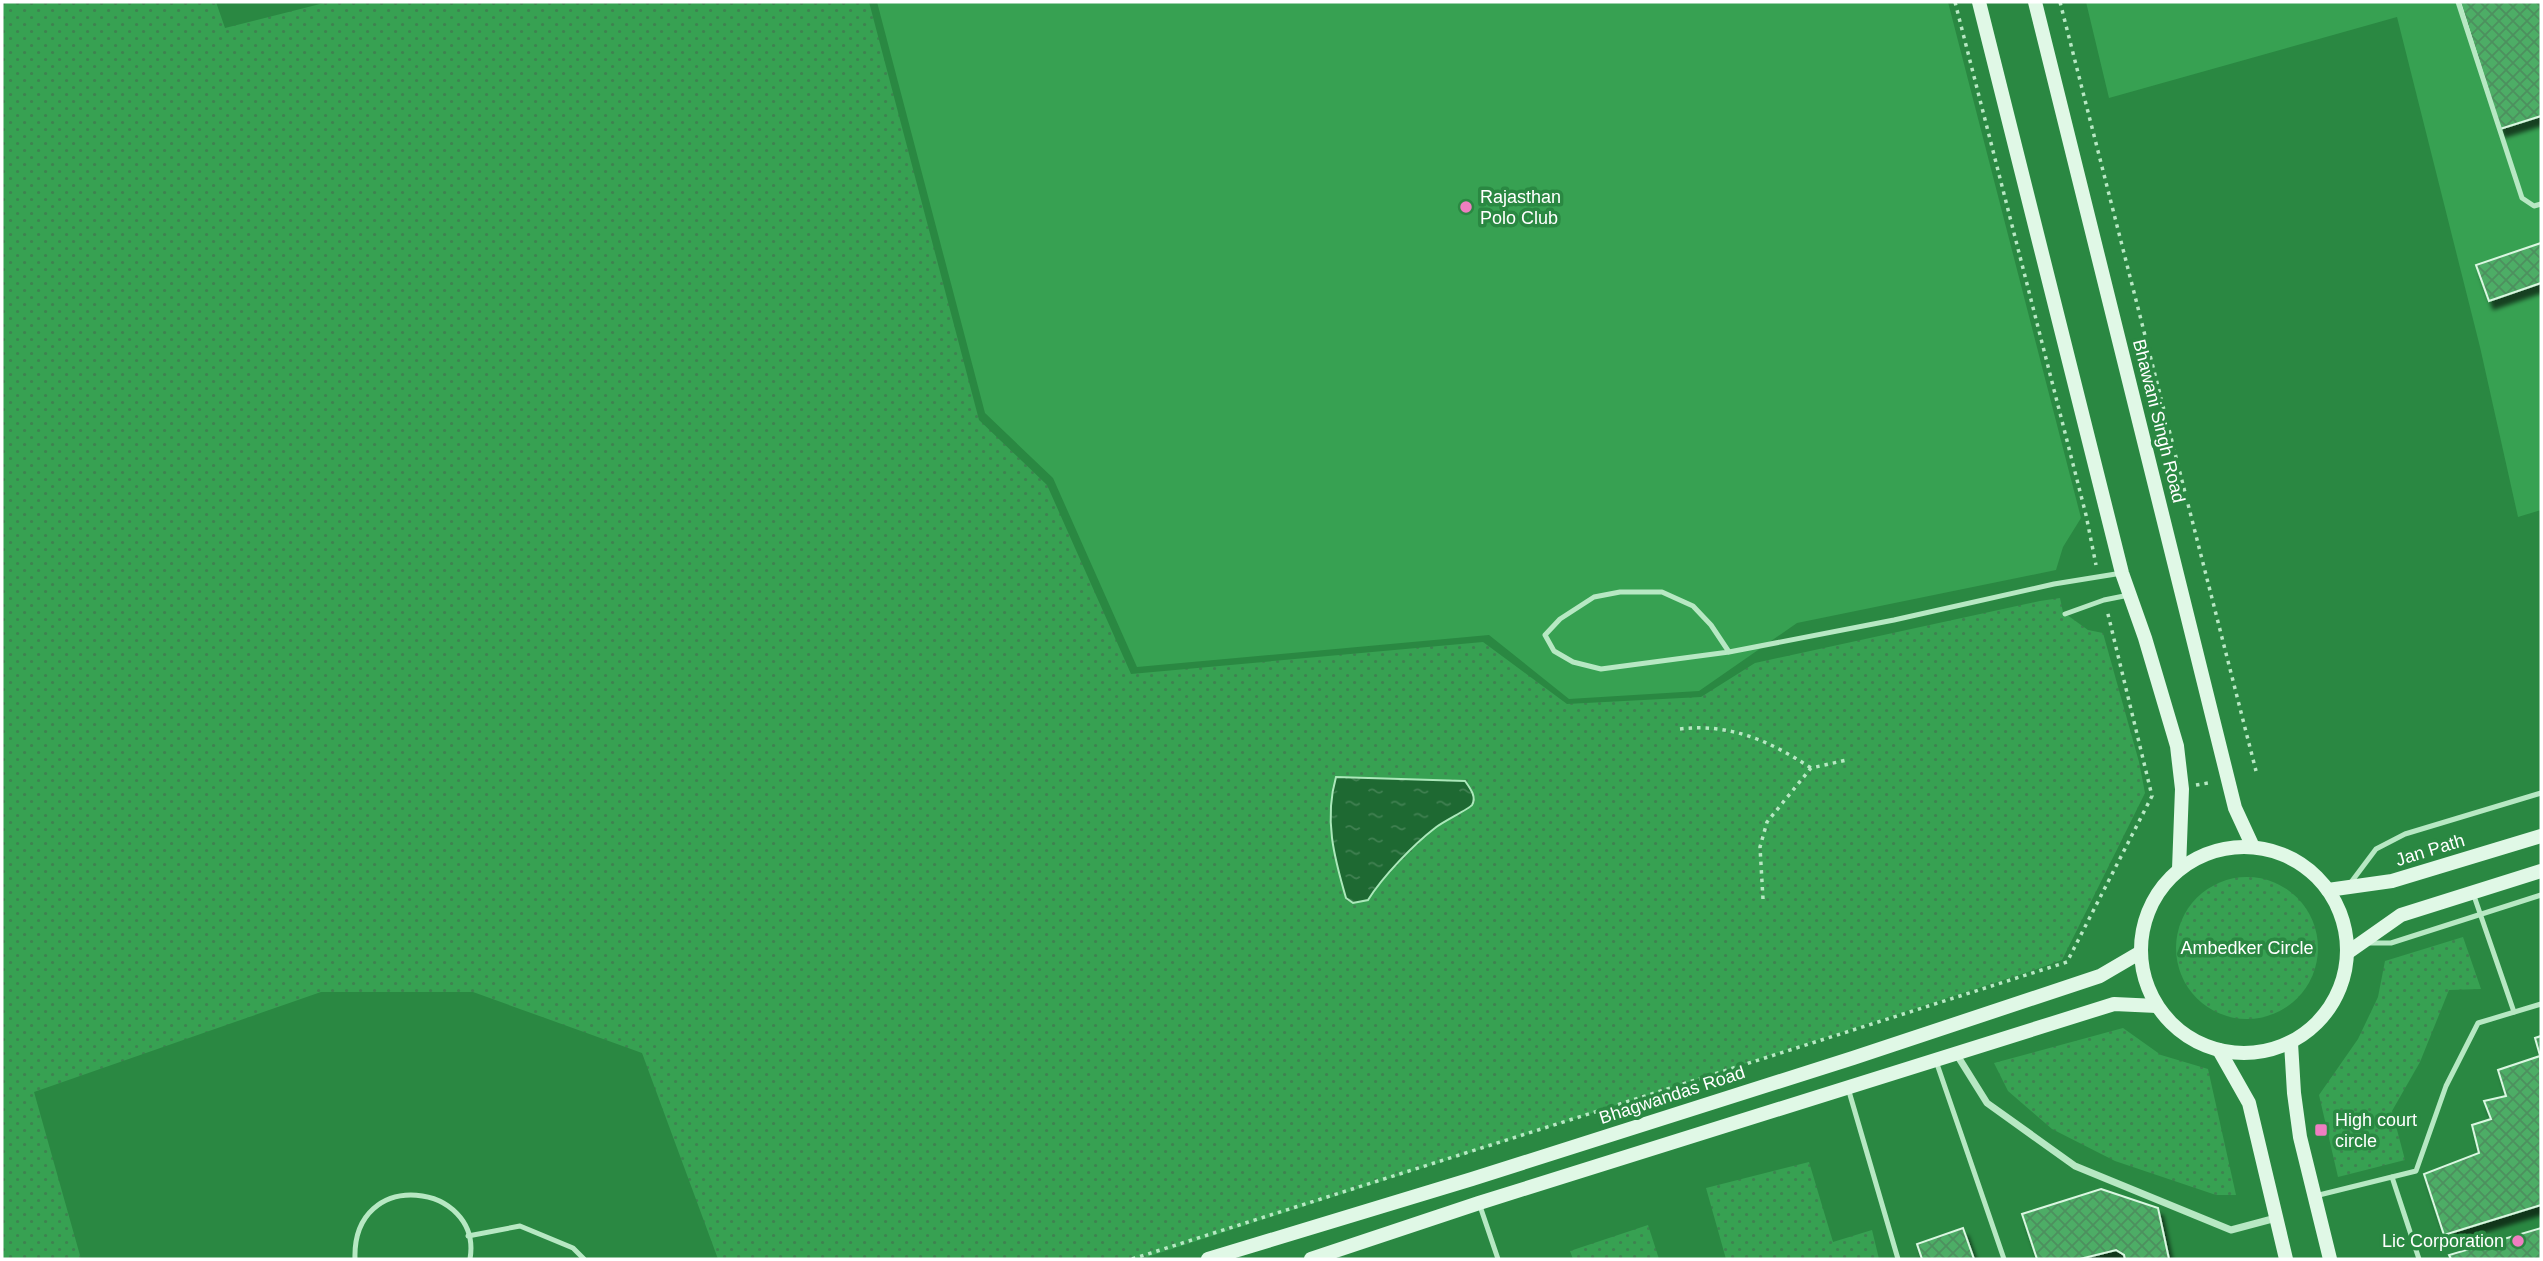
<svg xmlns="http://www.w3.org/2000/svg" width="2543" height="1261" font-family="Helvetica,sans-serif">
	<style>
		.grass { fill: url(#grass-dots) }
		.park { fill: #37a152 }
		.water { fill: url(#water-ripples); stroke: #abe8ba; stroke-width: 2 }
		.building { fill: url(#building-cross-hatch); stroke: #daf7e1; stroke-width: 2; filter: url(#shadow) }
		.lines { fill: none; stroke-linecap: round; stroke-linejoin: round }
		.path { stroke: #b7e8c3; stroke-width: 3.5; stroke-dasharray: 3.5 5; stroke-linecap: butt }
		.lane { stroke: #b7e8c3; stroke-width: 5 }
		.street { stroke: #b7e8c3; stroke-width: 7 }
		.secondary { stroke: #e0f8e6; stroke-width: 14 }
		.poi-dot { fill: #ef7ec1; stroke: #2a8842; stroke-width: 2.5 }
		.labels { text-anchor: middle; stroke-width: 7; stroke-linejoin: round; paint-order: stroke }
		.poi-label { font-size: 18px; fill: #fff; stroke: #2a8842; text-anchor: start }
		.street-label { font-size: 18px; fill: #fff; stroke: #2a8842 }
		.park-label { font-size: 18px; fill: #fff; stroke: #2a8842 }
	</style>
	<defs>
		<pattern id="grass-dots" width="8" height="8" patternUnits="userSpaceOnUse" patternTransform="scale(1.75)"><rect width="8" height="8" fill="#37a152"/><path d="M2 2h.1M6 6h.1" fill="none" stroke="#3e8350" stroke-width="1.8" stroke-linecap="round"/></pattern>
		<pattern id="water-ripples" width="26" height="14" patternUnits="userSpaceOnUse" patternTransform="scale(1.75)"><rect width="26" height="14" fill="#1e6932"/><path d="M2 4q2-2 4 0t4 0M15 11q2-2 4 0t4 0" fill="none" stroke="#408051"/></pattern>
		<pattern id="building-cross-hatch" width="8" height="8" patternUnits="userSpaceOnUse" patternTransform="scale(1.75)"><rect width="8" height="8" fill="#4ead66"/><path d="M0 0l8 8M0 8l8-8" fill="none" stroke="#4d905e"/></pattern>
		<filter id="shadow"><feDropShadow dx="4.5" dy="8" stdDeviation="2" flood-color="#0009"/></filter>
	</defs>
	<rect width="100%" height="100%" fill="#2a8842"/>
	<g class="grass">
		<polygon points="2,2 216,2 225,28 328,2 869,2 979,420 1047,485 1131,674 1483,642 1567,704 1701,697 1755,663 2040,601 2060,598 2063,612 2088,630 2103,633 2139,762 2145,793 2062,960 2031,971 1141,1259 718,1259 642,1053 473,992 321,992 34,1092 81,1259 2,1259"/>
		<circle cx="2247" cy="948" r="71"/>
		<polygon points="2463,937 2481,989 2449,990 2420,1062 2392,1111 2405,1160 2338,1177 2319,1095 2358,1039 2378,997 2385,961"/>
		<polygon points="2123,1028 2161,1055 2208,1069 2236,1195 2216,1195 2115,1161 2052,1129 2008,1091 1994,1063"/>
		<polygon points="1809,1162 1833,1242 1872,1230 1879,1259 1726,1259 1706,1188"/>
		<polygon points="1648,1225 1659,1259 1573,1259 1570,1251"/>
	</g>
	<g class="park">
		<polygon points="877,2 1948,2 2081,518 2063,547 2056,570 1797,623 1699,691 1569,699 1489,635 1137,667 1053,478 985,413"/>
		<polygon points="2086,2 2541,2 2541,510 2518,517 2480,347 2397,17 2109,98"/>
	</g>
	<path class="water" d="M1336,777l129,4c5,7 12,16 7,24 -3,4 -30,17 -37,23 -22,17 -52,48 -67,72l-15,3 -7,-5c-12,-41 -22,-79 -10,-121z"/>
	<g class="building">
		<polygon points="2460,2 2541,2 2541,116 2500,129"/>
		<polygon points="2541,243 2541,283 2489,301 2476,265"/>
		<polygon points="2541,1036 2541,1059 2535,1038"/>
		<polygon points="2540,1056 2541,1205 2444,1235 2424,1174 2479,1153 2472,1125 2491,1119 2484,1101 2506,1096 2498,1070"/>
		<polygon points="2101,1189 2158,1208 2169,1259 2125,1259 2124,1255 2116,1250 2080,1259 2037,1259 2022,1214"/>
		<polygon points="1963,1228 1974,1259 1922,1259 1917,1244"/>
		<polygon points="2541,1228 2541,1259 2451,1259 2449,1255"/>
	</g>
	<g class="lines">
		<g class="path">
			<polyline points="1955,2 2086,515 2096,565"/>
			<polyline points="2060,2 2256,771"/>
			<path d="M1680,729c50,-6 90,12 131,39"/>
			<polyline points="2196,785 2208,783"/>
			<polyline points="1763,899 1760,847 1767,822 1811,768 1847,760"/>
			<polyline points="1132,1259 2067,962 2152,796 2107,610"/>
		</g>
		<g class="lane">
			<polyline points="2458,2 2522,198 2534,206 2541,204"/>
			<polyline points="2065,614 2104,600 2129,595"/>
			<polyline points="1729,652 1711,625 1693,606 1662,592 1620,592 1594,597 1560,619 1545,635 1554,651 1573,662 1601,669 1729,652 1894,620 2054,584 2122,573"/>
			<polyline points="2349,885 2376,849 2405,834 2541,793"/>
			<polyline points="2473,893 2514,1012"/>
			<polyline points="2370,943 2391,943 2541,895"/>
			<polyline points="1936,1061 2004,1259"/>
			<polyline points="1848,1088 1898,1259"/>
			<polyline points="2392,1177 2419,1259"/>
			<polyline points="2315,1196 2416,1171 2446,1086 2478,1023 2541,1004"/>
			<polyline points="1480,1206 1498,1259"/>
			<polyline points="468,1236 520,1226 573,1248 584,1259"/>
			<path d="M355,1259c-3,-94 128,-76 115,0"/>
		</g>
		<polyline class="street" points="1957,1055 1987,1103 2075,1166 2231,1230 2276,1218"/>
		<g class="secondary">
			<polyline points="1979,2 2122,573 2145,638 2177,746 2182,789 2179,869"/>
			<polyline points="2035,2 2235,808 2253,847"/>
			<circle cx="2244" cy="950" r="103"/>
			<polyline points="2328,890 2392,881 2541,836"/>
			<polyline points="2347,953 2401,915 2541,871"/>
			<polyline points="2291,1043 2294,1093 2300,1137 2330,1259"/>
			<polyline points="2219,1050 2249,1103 2286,1259"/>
			<polyline points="1208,1259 1472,1179 1853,1058 2100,976 2141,952"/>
			<polyline points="1311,1259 1479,1203 2114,1004 2157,1006"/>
		</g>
	</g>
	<g class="poi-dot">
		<circle cx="1466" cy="207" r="7"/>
		<rect x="2314" y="1123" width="14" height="14" rx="3.5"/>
		<circle cx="2518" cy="1241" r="7"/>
	</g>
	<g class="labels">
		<g class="poi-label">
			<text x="1480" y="203">Rajasthan<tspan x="1480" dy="21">Polo Club</tspan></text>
			<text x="2335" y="1126">High court<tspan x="2335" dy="21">circle</tspan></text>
			<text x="2504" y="1247" text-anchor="end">Lic Corporation</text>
		</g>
		<g class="street-label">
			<text transform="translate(2159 421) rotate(76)" y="6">Bhawani Singh Road</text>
			<text transform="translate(2430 850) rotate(-17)" y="6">Jan Path</text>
			<text transform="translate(1672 1095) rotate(-18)" y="6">Bhagwandas Road</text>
		</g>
		<g class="park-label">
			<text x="2247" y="954">Ambedker Circle</text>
		</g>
	</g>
	<rect width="2543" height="1261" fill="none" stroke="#ffffff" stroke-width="7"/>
</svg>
